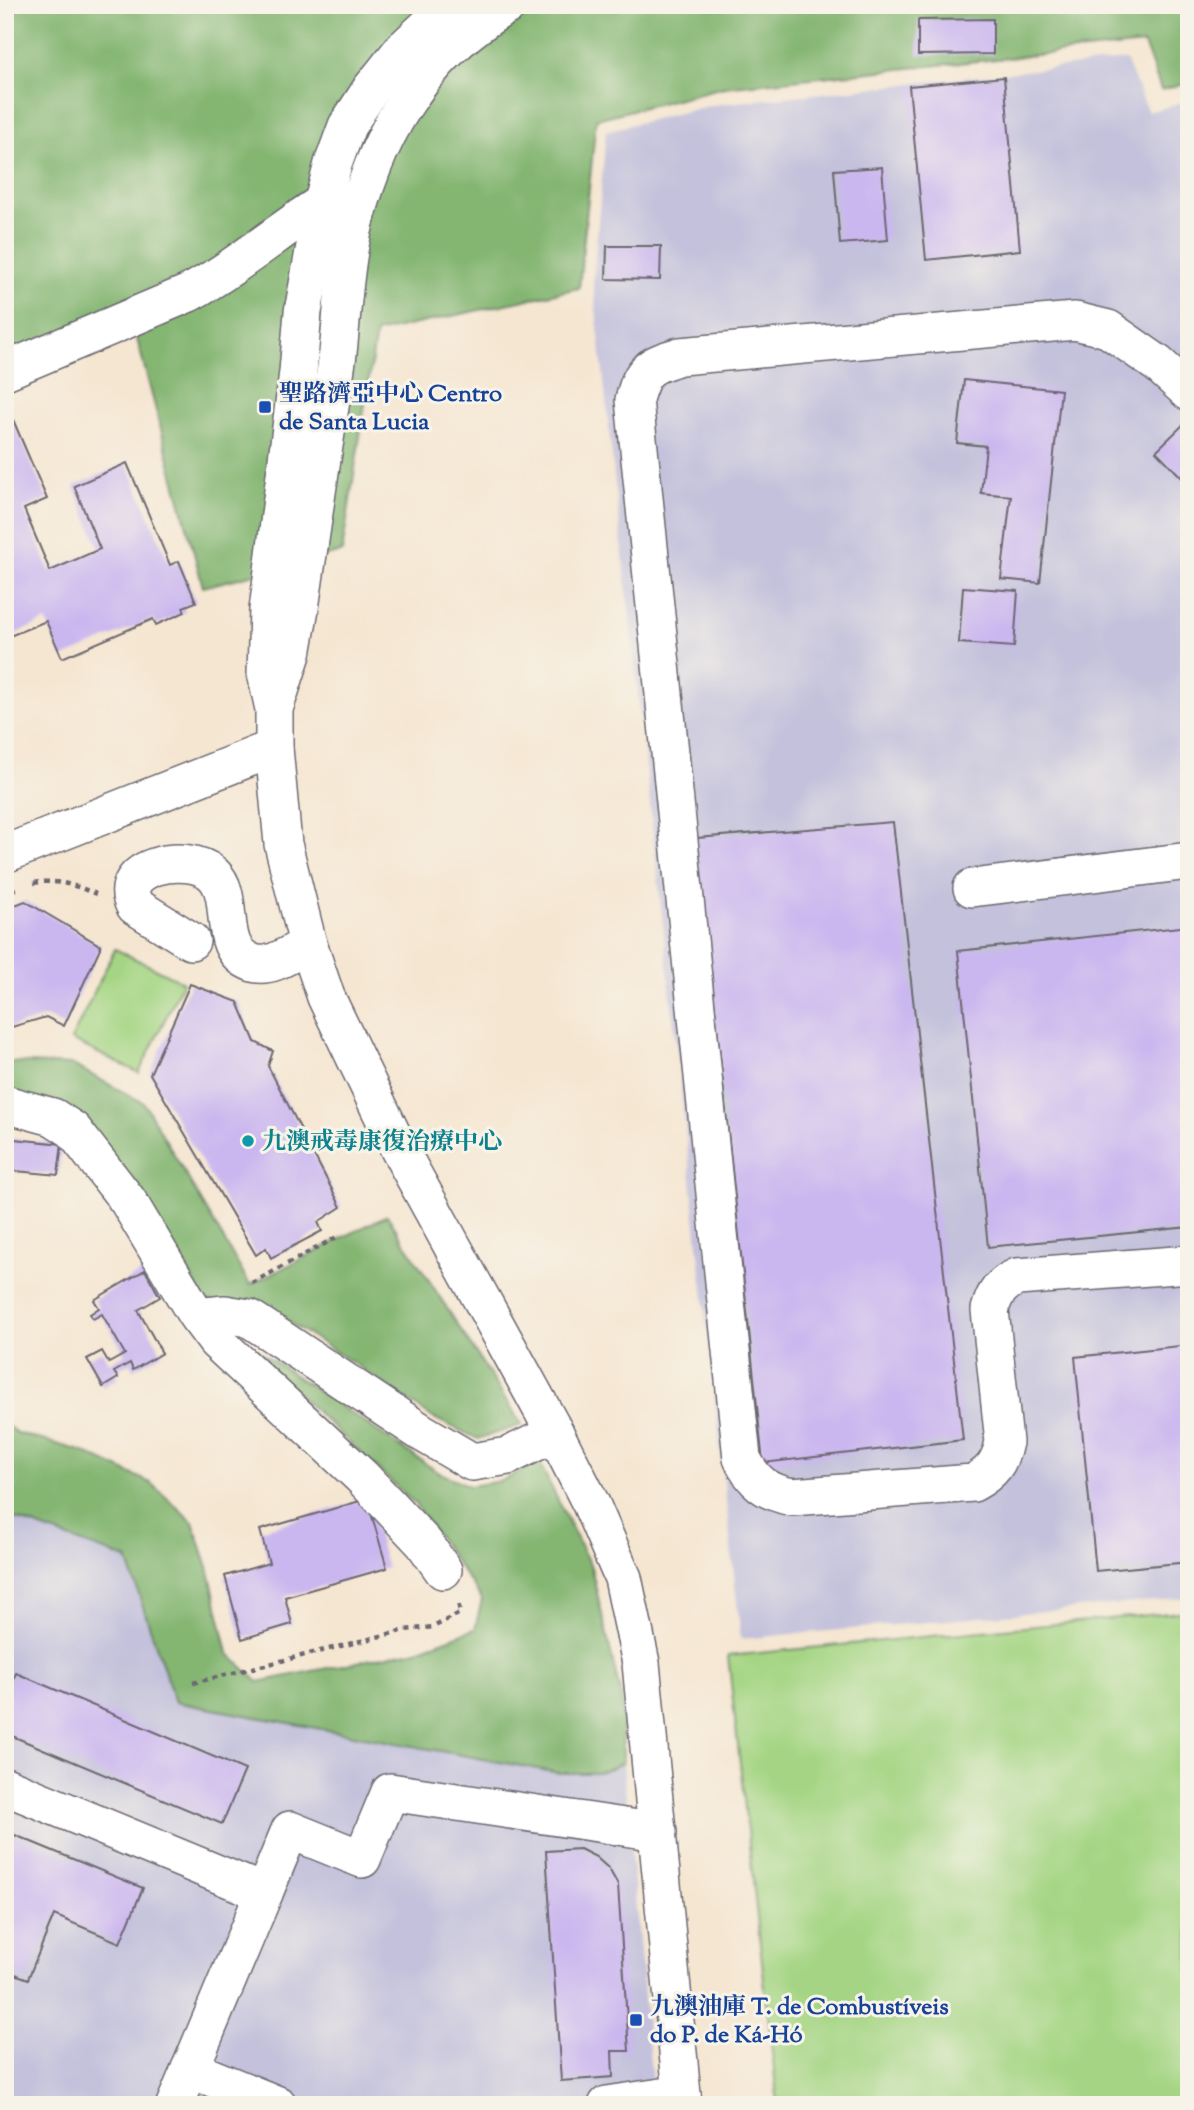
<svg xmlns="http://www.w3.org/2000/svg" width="1194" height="2110" font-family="'Sorts Mill Goudy','Noto Serif SC',serif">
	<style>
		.industrial { fill: #c3c1db }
		.green { fill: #a5d584; stroke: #647c60; stroke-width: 2 }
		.forest { fill: #84b672; stroke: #536c56; stroke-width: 2 }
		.building { fill: #cbb7ef }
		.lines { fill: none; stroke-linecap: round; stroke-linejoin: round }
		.minor-casing { stroke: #6c6770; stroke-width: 40 }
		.path { stroke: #6c6770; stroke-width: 4.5; stroke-dasharray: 5 5; stroke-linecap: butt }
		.minor { stroke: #fff; stroke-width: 37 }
		.transit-dot { fill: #1a4fb4; stroke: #f7f3e8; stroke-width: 2.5 }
		.culture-dot { fill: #0f9aa8; stroke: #f7f3e8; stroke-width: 2.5 }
		.labels { text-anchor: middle; stroke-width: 6; stroke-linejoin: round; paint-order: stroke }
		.transit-label { font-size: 24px; font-weight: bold; fill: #164399; stroke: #f7f3e8; text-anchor: start }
		.culture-label { font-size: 24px; font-weight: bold; fill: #0d838f; stroke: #f7f3e8; text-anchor: start }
	</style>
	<rect width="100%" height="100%" fill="#f7f3e8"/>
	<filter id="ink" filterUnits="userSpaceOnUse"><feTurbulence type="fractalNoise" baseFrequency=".0143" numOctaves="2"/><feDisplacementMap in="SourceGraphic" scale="14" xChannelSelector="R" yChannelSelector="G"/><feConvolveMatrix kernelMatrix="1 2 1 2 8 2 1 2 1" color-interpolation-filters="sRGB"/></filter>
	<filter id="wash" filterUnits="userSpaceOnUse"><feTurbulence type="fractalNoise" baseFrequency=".00686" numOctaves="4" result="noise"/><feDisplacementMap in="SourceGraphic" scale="28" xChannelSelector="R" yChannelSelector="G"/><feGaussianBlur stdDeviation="1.57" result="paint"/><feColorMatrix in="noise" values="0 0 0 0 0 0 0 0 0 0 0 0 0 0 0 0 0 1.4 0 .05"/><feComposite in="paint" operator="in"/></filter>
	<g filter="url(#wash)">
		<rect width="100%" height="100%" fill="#f5e6d1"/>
		<g class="industrial">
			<polygon points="1126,60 1148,112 1189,101 1189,1598 741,1639 593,281 606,131 712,105"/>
			<polygon points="5,1515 127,1559 175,1702 598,1773 623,1763 654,2105 5,2105"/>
		</g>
		<g class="green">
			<polygon points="115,949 183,982 139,1073 71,1040"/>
			<polygon points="1189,1611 1189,2105 778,2105 728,1656"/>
		</g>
		<g class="forest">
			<polygon points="5,5 1189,5 1189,83 1161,90 1144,44 724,87 596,119 579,288 376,333 342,552 203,587 129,309 5,360"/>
			<polygon points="5,1062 73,1065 144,1103 250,1285 387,1215 522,1425 478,1439 433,1418 352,1362 274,1313 206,1301 144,1199 5,1090"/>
			<polygon points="231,1332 438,1472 470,1486 501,1481 539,1462 591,1567 622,1700 623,1763 598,1773 559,1773 175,1702 127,1559 5,1515 5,1424 17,1433 81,1451 151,1483 193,1522 208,1567 228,1653 258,1682 417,1650 475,1629 482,1599 415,1504"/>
		</g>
		<g id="blocks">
			<g class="building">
				<polygon points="993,19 993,54 918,55 918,20"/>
				<polygon points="1004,77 1020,250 926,260 909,86"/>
				<polygon points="882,167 888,240 840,244 834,170"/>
				<polygon points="607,246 661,246 660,280 606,279"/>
				<polygon points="964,380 1061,390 1040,583 1001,579 1011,496 981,493 986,446 957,443"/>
				<polygon points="5,401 47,499 24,509 50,571 100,549 74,486 127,463 170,565 179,561 196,602 183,607 185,612 156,625 153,619 62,658 46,621 5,638 5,591 10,589 5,578"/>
				<polygon points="1189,419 1189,485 1156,451"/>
				<polygon points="963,587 1018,591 1014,647 959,643"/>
				<polygon points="893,822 963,1440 763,1463 697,838"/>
				<polygon points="25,901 101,946 64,1026 46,1017 5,1029 5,909"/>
				<polygon points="1189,926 1189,1227 988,1247 958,951"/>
				<polygon points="190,984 238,1002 255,1042 273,1051 268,1066 341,1207 318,1222 322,1231 271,1258 266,1248 256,1255 150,1074"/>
				<polygon points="5,1138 62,1144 58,1175 5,1170"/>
				<polygon points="145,1270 160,1297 138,1310 162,1353 133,1370 130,1363 114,1372 118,1378 103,1387 87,1359 102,1351 109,1363 125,1354 102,1314 93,1319 90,1314 99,1308 94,1300"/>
				<polygon points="1189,1345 1189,1562 1096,1571 1075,1357"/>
				<polygon points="367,1499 387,1568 285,1597 292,1624 242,1639 225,1576 269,1563 260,1530"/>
				<polygon points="16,1673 245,1770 222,1824 5,1733 5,1697"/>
				<polygon points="5,1831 143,1888 120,1943 54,1915 28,1979 5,1970"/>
				<polygon points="580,1849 596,1857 609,1869 618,1885 629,2051 612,2051 613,2077 561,2081 546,1851"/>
			</g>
		</g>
	</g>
	<g filter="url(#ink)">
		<use href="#blocks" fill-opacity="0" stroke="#6c6770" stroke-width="2"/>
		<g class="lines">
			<g class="minor-casing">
				<g id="minor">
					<polyline points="450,5 402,50 371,89 347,126 333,164 323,202 303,312 298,372 268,610 266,673 274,709 274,748 283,844 308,944 326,997 399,1149 555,1433 591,1504 623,1578 641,1663 683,2105"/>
					<path d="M5,371l184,-78c52,-28 96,-68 146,-98"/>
					<path d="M1189,392l-31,-28 -50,-35 -33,-8 -395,35c-30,9 -38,12 -46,44l108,1058c11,24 25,34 50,39l181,-14c19,-10 27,-21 31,-41l-14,-132c4,-16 11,-26 27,-33l172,-13"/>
					<path d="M276,703l16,-49 8,-46c12,-82 24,-165 37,-247 5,-39 6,-82 14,-121 20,-96 69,-185 157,-235"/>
					<polyline points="5,854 274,748"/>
					<polyline points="972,888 1189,861"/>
					<path d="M191,941l-56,-35c-23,-40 53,-55 78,-32 25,23 0,75 40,89 18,6 40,-11 55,-19"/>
					<polyline points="5,1104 53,1117 73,1130 128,1201 195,1313 216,1341 362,1477 424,1543 443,1570"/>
					<polyline points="198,1317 225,1314 249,1318 421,1432 472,1462 508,1456 555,1433"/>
					<polyline points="5,1786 264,1893 175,2105"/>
					<polyline points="264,1893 290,1830 362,1859 390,1792 658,1832"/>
					<polyline points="190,2069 278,2105"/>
					<polyline points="607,2105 682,2094"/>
				</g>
			</g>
			<g class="path">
				<path d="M34,883c24,-4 40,2 62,11"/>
				<polyline points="5,893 16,889"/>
				<polyline points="252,1283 339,1236"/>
				<polyline points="193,1683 405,1630 433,1627 460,1613 458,1601"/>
			</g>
			<use href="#minor" class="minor"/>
		</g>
	</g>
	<g class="transit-dot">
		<rect x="258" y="400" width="14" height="14" rx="3.5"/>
		<rect x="629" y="2013" width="14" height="14" rx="3.5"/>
	</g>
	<circle class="culture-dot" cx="248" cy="1141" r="7"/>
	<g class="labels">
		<g class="transit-label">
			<text x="279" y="401">聖路濟亞中心 Centro<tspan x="279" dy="28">de Santa Lucia</tspan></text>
			<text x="650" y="2014">九澳油庫 T. de Combustíveis<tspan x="650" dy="28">do P. de Ká-Hó</tspan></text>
		</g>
		<g class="culture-label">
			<text x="262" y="1149">九澳戒毒康復治療中心</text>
		</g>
	</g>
	<rect width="1194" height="2110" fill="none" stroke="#f7f3e8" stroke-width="28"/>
</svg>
